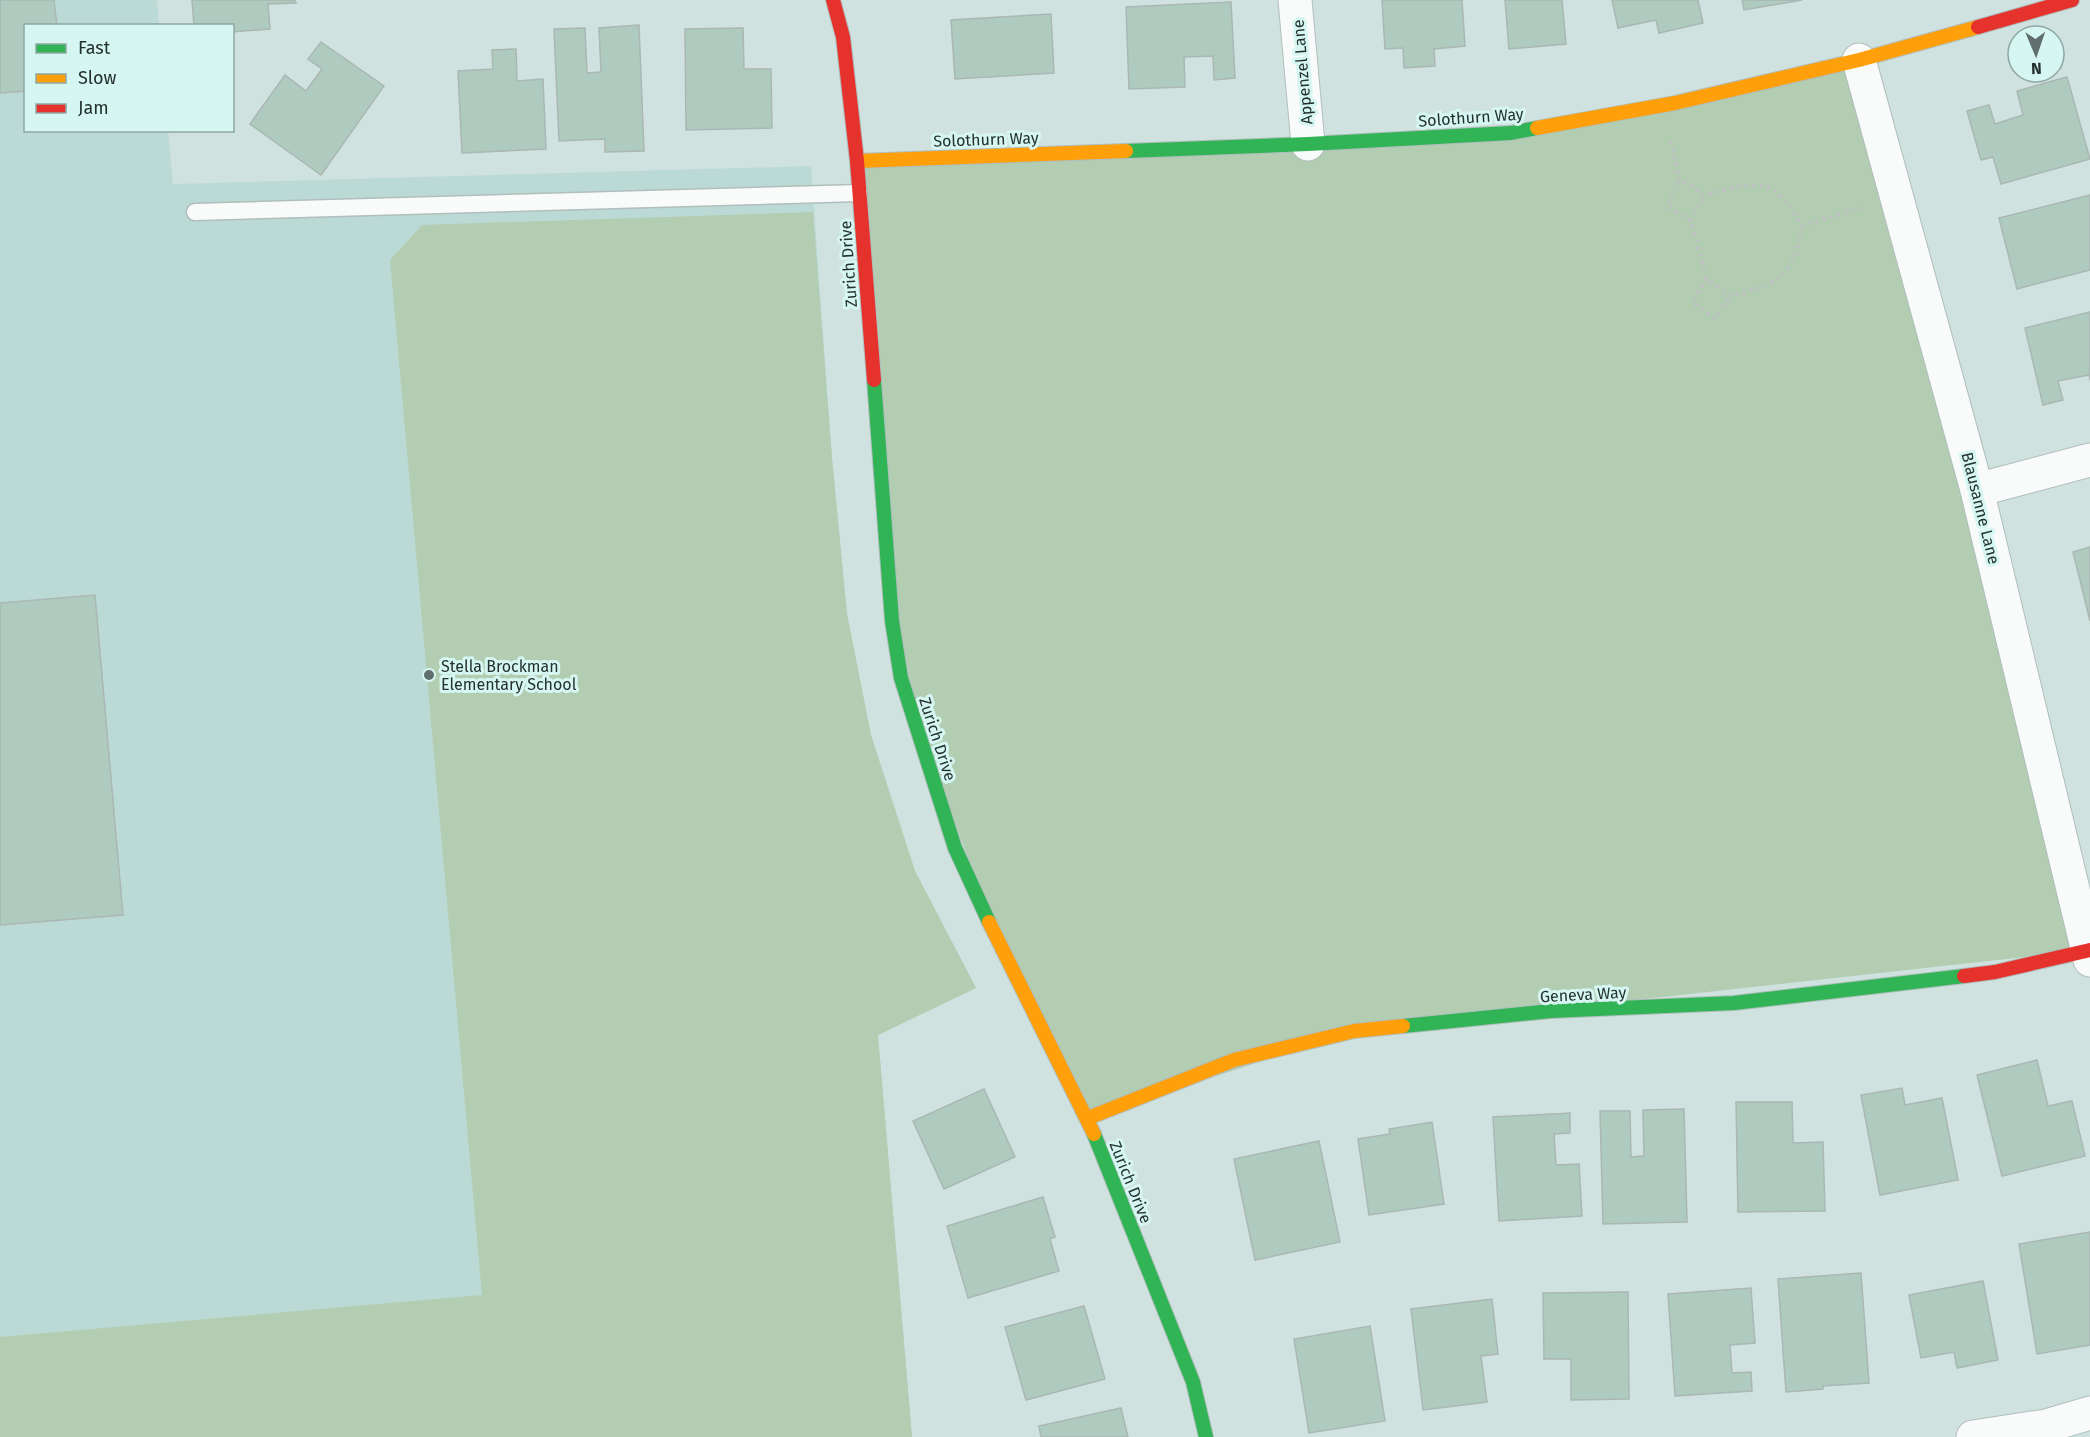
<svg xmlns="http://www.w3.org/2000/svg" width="2090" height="1437" font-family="'Fira Sans',sans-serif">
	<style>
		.built { fill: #bcdad5 }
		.green { fill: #b2cdb1 }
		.building { fill: #afcbc0; stroke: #aab7b3; stroke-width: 1.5 }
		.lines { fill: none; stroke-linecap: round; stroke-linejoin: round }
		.lane-casing { stroke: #b0bebc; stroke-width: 19 }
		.street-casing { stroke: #b0bebc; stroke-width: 35 }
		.fast-casing { stroke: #b0bebc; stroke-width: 16 }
		.slow-casing { stroke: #b0bebc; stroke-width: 16 }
		.jam-casing { stroke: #b0bebc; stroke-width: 16 }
		.path { stroke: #bbc2c0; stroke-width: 4; stroke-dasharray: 3 4.5; stroke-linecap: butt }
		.lane { stroke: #f8fbfa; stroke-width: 16 }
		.street { stroke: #f8fbfa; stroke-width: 33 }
		.fast { stroke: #30b455; stroke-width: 14 }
		.slow { stroke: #ff9f0a; stroke-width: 14 }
		.jam { stroke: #e5322d; stroke-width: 14 }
		.poi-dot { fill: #606f6d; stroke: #d6f6f1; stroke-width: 2 }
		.labels { text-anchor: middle; stroke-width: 6; stroke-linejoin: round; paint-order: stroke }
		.street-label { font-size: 16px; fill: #24312f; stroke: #d6f6f1 }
		.poi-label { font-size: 16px; fill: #24312f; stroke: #d6f6f1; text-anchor: start }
	</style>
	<rect width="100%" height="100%" fill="#d0e2df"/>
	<polygon class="built" points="0,0 157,0 159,25 26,26 26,130 168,131 173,184 811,166 832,458 847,614 871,735 915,871 976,988 878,1035 912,1437 0,1437"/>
	<g class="green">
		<polygon points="1859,60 2088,950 1354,1031 1088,1118 1006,960 901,678 857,161 1511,133"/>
		<polygon points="813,212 832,458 847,614 871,735 915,871 976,988 878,1035 912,1437 0,1437 0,1337 482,1295 390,260 422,225"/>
	</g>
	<g class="building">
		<polygon points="0,0 54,0 57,26 26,26 26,91 0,93"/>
		<polygon points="192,0 295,0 296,3 268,4 270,29 232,32 232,26 194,26"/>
		<polygon points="1382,0 1462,0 1465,46 1434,49 1435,66 1404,68 1403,48 1385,49"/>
		<polygon points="1505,0 1562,0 1566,44 1509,49"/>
		<polygon points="1612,0 1698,0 1703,23 1659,33 1656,20 1618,28"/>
		<polygon points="1742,0 1802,0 1744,10"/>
		<polygon points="1231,2 1235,78 1214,80 1213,56 1184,57 1185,87 1129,89 1126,7"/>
		<polygon points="1051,14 1054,73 955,79 951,20"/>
		<polygon points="639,25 644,151 605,152 605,139 559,141 554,29 585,28 587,73 601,72 599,28"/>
		<polygon points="743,28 744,69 771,69 772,128 686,130 685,29"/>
		<polygon points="321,42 384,86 321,175 250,124 285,75 306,91 322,69 308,59"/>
		<polygon points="516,49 517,81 543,79 546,149 462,153 458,71 493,69 492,50"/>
		<polygon points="2067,77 2090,159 2001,184 1993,157 1981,160 1967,111 1989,105 1995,124 2023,115 2017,91"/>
		<polygon points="2090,195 2090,270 2017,289 1999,218"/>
		<polygon points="2090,312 2090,380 2089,375 2058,381 2063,400 2043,405 2025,328"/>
		<polygon points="2090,547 2090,621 2073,552"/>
		<polygon points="95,595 123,915 0,925 0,603"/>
		<polygon points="2037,1060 2048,1106 2072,1101 2085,1156 2002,1176 1977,1075"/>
		<polygon points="1902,1088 1905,1105 1942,1098 1958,1180 1880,1195 1861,1095"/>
		<polygon points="984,1089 1015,1157 944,1189 913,1121"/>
		<polygon points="1736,1102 1792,1102 1793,1143 1823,1142 1825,1211 1738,1212"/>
		<polygon points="1684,1109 1687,1222 1603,1224 1600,1111 1630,1111 1631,1157 1644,1156 1643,1110"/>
		<polygon points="1570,1113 1570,1133 1554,1134 1556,1165 1579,1164 1582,1216 1499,1221 1493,1117"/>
		<polygon points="1432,1122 1444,1204 1369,1215 1358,1139 1390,1134 1389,1129"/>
		<polygon points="1319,1141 1340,1242 1255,1260 1234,1159"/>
		<polygon points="1043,1197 1055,1237 1050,1239 1059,1271 968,1298 947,1226"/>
		<polygon points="2090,1232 2090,1345 2037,1354 2019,1244"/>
		<polygon points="1861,1273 1869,1383 1823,1386 1823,1389 1786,1392 1778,1279"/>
		<polygon points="1983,1281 1998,1360 1957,1368 1954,1352 1921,1358 1909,1295"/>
		<polygon points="1751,1288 1755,1343 1730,1345 1732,1373 1751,1372 1752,1391 1675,1396 1668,1294"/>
		<polygon points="1628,1292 1629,1399 1571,1400 1571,1359 1544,1359 1543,1293"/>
		<polygon points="1492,1299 1498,1354 1481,1356 1487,1402 1423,1410 1411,1309"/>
		<polygon points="1084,1306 1105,1379 1026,1400 1005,1327"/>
		<polygon points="1370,1326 1385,1421 1309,1433 1294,1339"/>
		<polygon points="1121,1408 1128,1437 1041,1437 1039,1426"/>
	</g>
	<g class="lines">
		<g class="lane-casing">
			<polyline id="lane" points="195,212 859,193"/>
		</g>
		<g class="street-casing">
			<g id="street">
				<polyline points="1295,0 1308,144"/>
				<polyline points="1859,60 1977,490 2090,960"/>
				<polyline points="1977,490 2090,460"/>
				<polyline points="1973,1437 2046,1426 2090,1413"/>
			</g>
		</g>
		<g class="fast-casing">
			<g id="fast">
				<polyline points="1126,151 1308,144 1511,133 1537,128"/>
				<polyline points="874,380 892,621 901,678 955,848 989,922"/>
				<polyline points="1403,1026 1551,1011 1734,1003 1964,976"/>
				<polyline points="1094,1134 1193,1382 1206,1437"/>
			</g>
		</g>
		<g class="slow-casing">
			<g id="slow">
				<polyline points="1537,128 1675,103 1859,60 1978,27"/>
				<polyline points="857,161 1126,151"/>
				<polyline points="989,922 1094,1134"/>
				<polyline points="1088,1118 1234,1060 1354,1031 1403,1026"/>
			</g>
		</g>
		<g class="jam-casing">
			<g id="jam">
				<polyline points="833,0 843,37 857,161 874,380"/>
				<polyline points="1978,27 2072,0"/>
				<polyline points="1964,976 1995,972 2090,950"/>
			</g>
		</g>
		<g class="path">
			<path d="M1671,141l8,40 10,3 15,12c50,-15 70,-22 98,30l60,-18"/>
			<path d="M1679,181l-12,25 24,15 15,57 24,18c48,-12 63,-18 72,-70"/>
			<polyline points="1691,221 1704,196"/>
			<polyline points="1706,278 1693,303 1715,318 1730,296"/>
		</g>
		<use href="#lane" class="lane"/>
		<use href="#street" class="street"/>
		<use href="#fast" class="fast"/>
		<use href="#slow" class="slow"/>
		<use href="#jam" class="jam"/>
	</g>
	<circle class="poi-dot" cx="429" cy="675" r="6"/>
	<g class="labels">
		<g class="street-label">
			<text transform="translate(1302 72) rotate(-95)" y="6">Appenzel Lane</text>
			<text transform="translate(1471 117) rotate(-4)" y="6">Solothurn Way</text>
			<text transform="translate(986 139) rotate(-2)" y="6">Solothurn Way</text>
			<text transform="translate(848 264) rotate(-94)" y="6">Zurich Drive</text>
			<text transform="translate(1981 508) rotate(76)" y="6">Blausanne Lane</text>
			<text transform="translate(938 739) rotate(72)" y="6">Zurich Drive</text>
			<text transform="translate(1583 994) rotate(-3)" y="6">Geneva Way</text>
			<text transform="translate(1131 1182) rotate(68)" y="6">Zurich Drive</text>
		</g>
		<g class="poi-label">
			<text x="441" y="672">Stella Brockman<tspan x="441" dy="18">Elementary School</tspan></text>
		</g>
	</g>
	<rect x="24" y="24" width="210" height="108" fill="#d6f6f1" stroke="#8fa7a3" stroke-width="1.5"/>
	<rect x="36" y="44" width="30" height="9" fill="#30b455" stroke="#8fa7a3" stroke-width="1.5"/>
	<text x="78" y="54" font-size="18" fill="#24312f">Fast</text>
	<rect x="36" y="74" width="30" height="9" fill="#ff9f0a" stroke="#8fa7a3" stroke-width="1.5"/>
	<text x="78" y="84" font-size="18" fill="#24312f">Slow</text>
	<rect x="36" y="104" width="30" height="9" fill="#e5322d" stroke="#8fa7a3" stroke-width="1.5"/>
	<text x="78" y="114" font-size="18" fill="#24312f">Jam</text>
	<g transform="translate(2036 54) rotate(178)"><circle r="28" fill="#d6f6f1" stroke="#8fa7a3" stroke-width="1.5"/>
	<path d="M0-4.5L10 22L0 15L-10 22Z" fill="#606f6d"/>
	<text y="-9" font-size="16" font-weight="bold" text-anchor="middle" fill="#24312f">N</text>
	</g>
</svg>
